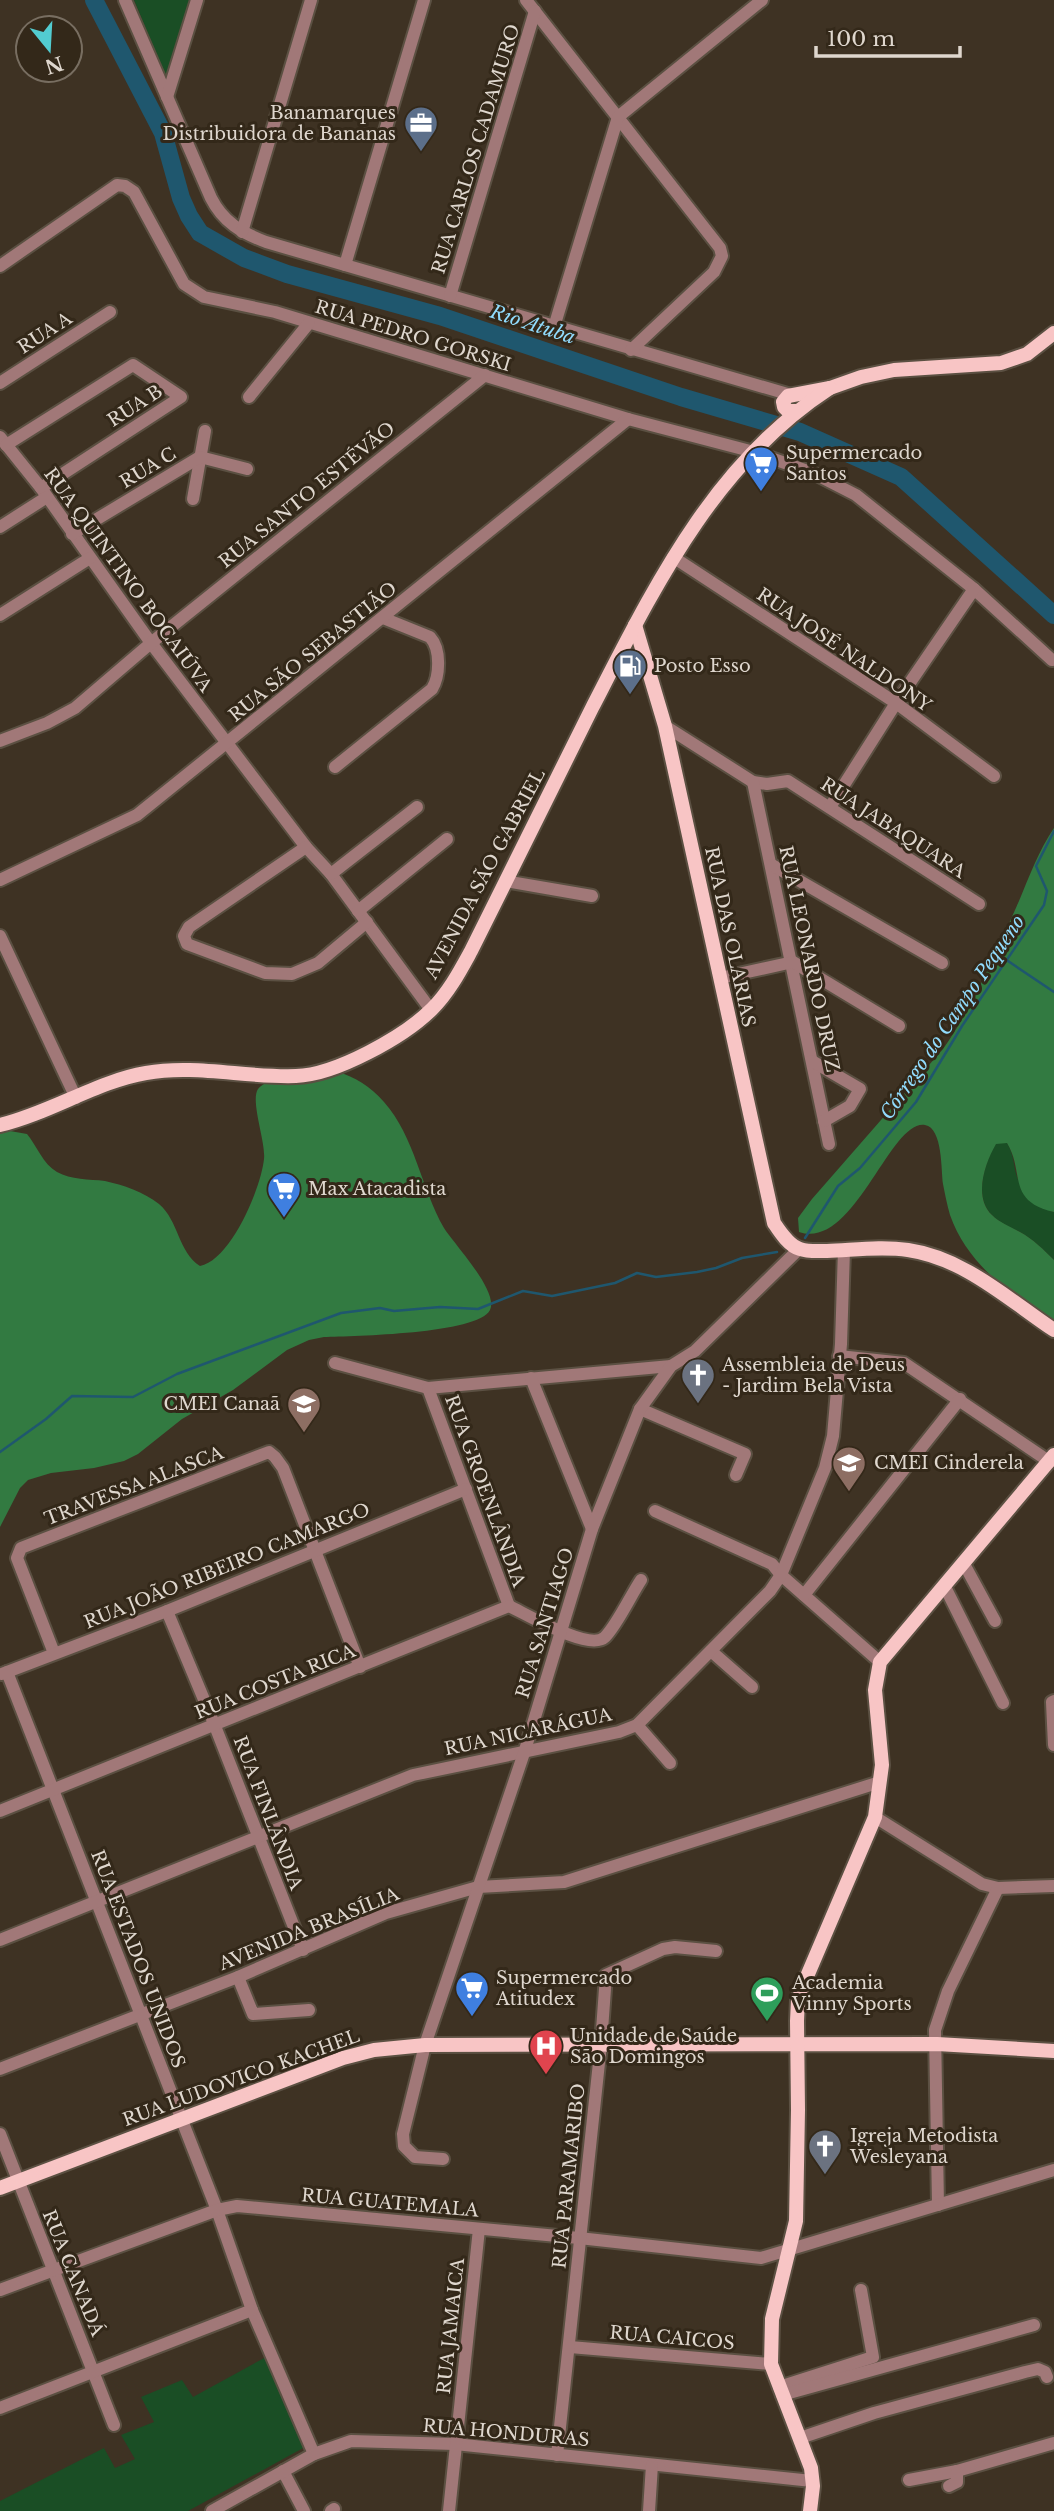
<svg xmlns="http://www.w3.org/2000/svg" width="1054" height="2511" font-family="'Libre Baskerville',serif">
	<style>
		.green { fill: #1a4e25 }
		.forest { fill: #327a41 }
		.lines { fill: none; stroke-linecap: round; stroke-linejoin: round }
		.stream { stroke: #1f576e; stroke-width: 2.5 }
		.river { stroke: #1f576e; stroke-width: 18 }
		.minor-casing { stroke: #5b5042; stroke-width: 16 }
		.major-casing { stroke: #5b5042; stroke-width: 18 }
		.minor { stroke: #a17878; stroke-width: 12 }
		.major { stroke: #f8c5c5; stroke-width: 14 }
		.labels { text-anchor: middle; stroke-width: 6; stroke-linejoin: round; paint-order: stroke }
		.poi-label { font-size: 18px; fill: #dfd7ce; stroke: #332819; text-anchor: start }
		.street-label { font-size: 18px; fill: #dfd7ce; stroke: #332819 }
		.water-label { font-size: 19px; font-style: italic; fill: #91dbfc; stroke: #332819 }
	</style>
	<rect width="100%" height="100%" fill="#3e3223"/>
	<g class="green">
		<polygon points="134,0 191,0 167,79"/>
		<path d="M996,1143h11c7,11 6,21 10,34 3,11 26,32 37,35v48c-10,-10 -21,-21 -34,-28 -10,-5 -20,-9 -28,-17 -19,-18 -7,-53 4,-72z"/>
		<polygon points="266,2357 305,2447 188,2511 0,2511 0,2501 104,2448 115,2468 135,2459 121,2435 154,2422 141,2397 182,2380 193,2397"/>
	</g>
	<g class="forest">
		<path d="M1054,828v384c-48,-11 -29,-40 -47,-69l-11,1c-11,19 -23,53 -4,71 8,8 19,12 28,17 13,7 24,18 34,28v67c-41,-32 -86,-61 -104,-112 -3,-10 -5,-21 -7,-31 -2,-13 0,-56 -18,-59 -35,-6 -71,126 -126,107l-1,-14 14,-19 131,-150c32,-46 53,-97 76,-148 10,-24 20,-51 35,-73z"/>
		<path d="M336,1071c19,6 34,15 48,31 31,35 37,86 60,126 10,16 55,63 46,82 -12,24 -137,26 -166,27l-15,3 -22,10 -54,40 -51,29 -44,35 -14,7 -30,7 -43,5 -23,7 -8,8 -20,39v-395l10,-1 17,3c10,12 16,30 30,38 14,8 32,7 48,9 18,4 39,11 54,23 20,17 19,48 41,62 31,-6 61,-78 64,-107 2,-17 -14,-58 -6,-70 9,-13 61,-16 78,-18z"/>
	</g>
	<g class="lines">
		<g class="stream">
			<polyline points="1008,961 1054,992"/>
			<polyline points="805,1238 838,1186 860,1168 916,1102 962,1026 1044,905 1047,891 1036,866 1054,831"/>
			<polyline points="0,1452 46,1419 72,1396 133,1397 177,1374 341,1313 380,1308 394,1311 440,1307 478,1309 523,1291 552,1296 615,1283 637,1273 656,1277 697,1272 716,1268 742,1258 777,1252"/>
		</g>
		<polyline class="river" points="94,0 163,133 181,198 189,216 200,233 244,258 287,274 440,316 681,397 800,432 901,477 1054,615"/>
		<g class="minor-casing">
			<g id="minor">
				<path d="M125,0l86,198c12,24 31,35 55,44l525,153"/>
				<polyline points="526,0 720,248 722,256 714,272 631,350"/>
				<polyline points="167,97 197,0"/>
				<polyline points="242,232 311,0"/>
				<polyline points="345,265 424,0"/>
				<polyline points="0,266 117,185 125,186 134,192 184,284 204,297 275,312 628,419 754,452 813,473 856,495 974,589 1052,660"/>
				<polyline points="450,296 535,11"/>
				<polyline points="554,327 618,117 762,0"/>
				<polyline points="0,383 110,312"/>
				<polyline points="249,397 309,323"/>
				<polyline points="0,437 41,488 151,643 306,847 331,874 431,1010"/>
				<polyline points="6,445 133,365 181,397 41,488"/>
				<polyline points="193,499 205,431"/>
				<polyline points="0,527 47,497"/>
				<polyline points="72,534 200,457 247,469"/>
				<polyline points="673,557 896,703 994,776"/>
				<polyline points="0,615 90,558"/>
				<polyline points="665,726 753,782 767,784 788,781 979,904"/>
				<polyline points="0,741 47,723 75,708 151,643 485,375"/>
				<path d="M335,767l97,-78c8,-13 9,-40 -2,-52l-47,-19"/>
				<polyline points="753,782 829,1144"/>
				<polyline points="830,807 896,703 974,589"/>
				<polyline points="306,847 189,927 184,936 187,944 265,973 292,974 318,963 367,922"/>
				<polyline points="772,865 942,963"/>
				<polyline points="331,874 417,807"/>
				<polyline points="0,880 137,815 628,419"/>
				<polyline points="505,881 592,896"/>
				<polyline points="358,911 447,839"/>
				<polyline points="0,936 76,1098"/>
				<polyline points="720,978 793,962 899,1026"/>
				<polyline points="812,1061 860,1089 850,1106 824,1121"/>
				<polyline points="839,1356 904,1363 1050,1462"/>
				<polyline points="335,1363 428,1388 671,1366"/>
				<polyline points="531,1378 592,1529"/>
				<polyline points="428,1388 509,1606"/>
				<polyline points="640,1409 745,1454 736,1475"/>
				<polyline points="655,1511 772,1564 781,1575 880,1662"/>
				<polyline points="963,1562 995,1621"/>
				<polyline points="944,1585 1003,1703"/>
				<polyline points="804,1595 960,1399"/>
				<polyline points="167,1611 215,1726 303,1950"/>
				<polyline points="711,1651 752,1687"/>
				<polyline points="54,1653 17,1558 21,1548 269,1452 275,1457 283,1468 360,1667"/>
				<polyline points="7,1672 217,2210 252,2310 314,2454"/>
				<polyline points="2,1674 167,1611 466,1489"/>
				<polyline points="1054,1701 1052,1702 1054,1745"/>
				<polyline points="637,1725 670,1763"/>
				<path d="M0,1811l509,-205c19,9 81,46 96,31 12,-12 26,-42 36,-57"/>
				<polyline points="875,1817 982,1884 998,1888 1054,1886"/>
				<polyline points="0,1940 413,1775 619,1732 637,1725 770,1591 781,1575 825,1468 833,1436 841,1344 844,1250"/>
				<polyline points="238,1977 253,2014 309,2010"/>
				<polyline points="0,2069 238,1977 386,1913 478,1887 564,1882 880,1782"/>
				<polyline points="0,2134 114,2425"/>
				<polyline points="443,2159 415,2157 404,2146 403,2134 425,2045 525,1750 592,1529 640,1409 671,1366 695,1351 799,1249"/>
				<polyline points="938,2205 935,2030 948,1991 998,1888"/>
				<polyline points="0,2290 217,2210 237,2206 579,2238 761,2258 1054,2170"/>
				<polyline points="570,2347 771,2364"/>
				<polyline points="779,2387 873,2357 861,2290"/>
				<polyline points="782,2395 1034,2325"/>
				<polyline points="0,2408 252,2310"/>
				<polyline points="800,2438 874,2413 1025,2372 1038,2369 1045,2372 1047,2377"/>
				<polyline points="557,2455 601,2044 606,1975 663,1949 675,1947 716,1951"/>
				<polyline points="283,2471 304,2511"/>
				<polyline points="909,2480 957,2471 1054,2443"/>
				<polyline points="949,2486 957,2482 957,2471"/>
				<polyline points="212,2511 314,2454 351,2441 455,2444 812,2481"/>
				<polyline points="331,2511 334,2509"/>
				<polyline points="449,2511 479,2229"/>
				<polyline points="649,2511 652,2465"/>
			</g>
		</g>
		<g class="major-casing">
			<g id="major">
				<polyline points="796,411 788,411 784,407 783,402 788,396 830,388 861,377 894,370 1001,363 1027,354 1054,333"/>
				<path d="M635,625l30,101 109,497c6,9 15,23 26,26 8,3 19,2 27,2 27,-1 54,-5 81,-1 56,8 101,50 146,80"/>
				<path d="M0,1125c50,-12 98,-44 146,-52 49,-9 100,5 150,3 39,-1 108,-39 136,-67 17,-17 28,-38 39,-58 40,-81 80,-162 121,-243 62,-120 121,-244 238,-320"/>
				<polyline points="0,2188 343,2058 374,2050 425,2045 937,2044 1054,2051"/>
				<polyline points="810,2511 813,2486 811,2468 771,2364 772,2319 796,2221 798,2110 797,2021 798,2000 808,1974 875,1817 882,1765 875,1690 880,1662 1054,1455"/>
			</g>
		</g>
		<use href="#minor" class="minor"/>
		<use href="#major" class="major"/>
	</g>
	<defs>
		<g id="office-pin" transform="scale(1.75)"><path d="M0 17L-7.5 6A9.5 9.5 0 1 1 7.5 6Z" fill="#5c6f8a" stroke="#332819"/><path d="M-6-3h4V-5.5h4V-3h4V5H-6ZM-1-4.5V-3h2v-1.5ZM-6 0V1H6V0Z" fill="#fff"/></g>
		<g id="supermarket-pin" transform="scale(1.75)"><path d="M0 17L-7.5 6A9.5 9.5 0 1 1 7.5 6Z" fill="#3f7fe0" stroke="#332819"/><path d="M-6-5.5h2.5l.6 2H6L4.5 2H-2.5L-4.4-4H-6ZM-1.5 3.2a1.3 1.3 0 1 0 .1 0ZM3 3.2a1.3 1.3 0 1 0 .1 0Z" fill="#fff"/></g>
		<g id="fuel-pin" transform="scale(1.75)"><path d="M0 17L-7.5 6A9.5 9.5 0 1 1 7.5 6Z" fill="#5c6f8a" stroke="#332819"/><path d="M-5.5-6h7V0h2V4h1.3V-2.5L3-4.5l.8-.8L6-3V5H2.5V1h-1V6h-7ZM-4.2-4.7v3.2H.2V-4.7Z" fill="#fff"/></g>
		<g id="church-pin" transform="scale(1.75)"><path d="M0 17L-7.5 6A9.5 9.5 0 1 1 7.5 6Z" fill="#6b7280" stroke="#332819"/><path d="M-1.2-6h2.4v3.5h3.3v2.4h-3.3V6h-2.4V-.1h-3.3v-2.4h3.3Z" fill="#fff"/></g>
		<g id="school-pin" transform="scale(1.75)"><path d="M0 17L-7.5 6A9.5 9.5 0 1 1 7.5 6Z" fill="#8d6e63" stroke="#332819"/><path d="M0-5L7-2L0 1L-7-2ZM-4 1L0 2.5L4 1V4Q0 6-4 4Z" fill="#fff"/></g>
		<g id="stadium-pin" transform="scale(1.75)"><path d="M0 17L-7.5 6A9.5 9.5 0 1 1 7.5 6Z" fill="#2e9e5b" stroke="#332819"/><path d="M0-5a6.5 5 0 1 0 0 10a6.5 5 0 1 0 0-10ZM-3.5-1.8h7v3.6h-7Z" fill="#fff"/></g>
		<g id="hospital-pin" transform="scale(1.75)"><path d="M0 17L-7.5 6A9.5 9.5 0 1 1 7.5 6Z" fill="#e0444e" stroke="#332819"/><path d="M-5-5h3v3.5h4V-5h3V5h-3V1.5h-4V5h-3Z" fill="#fff"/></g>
	</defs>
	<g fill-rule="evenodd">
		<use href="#office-pin" x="421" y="123"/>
		<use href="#supermarket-pin" x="761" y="463"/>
		<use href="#fuel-pin" x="630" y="666"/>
		<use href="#supermarket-pin" x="284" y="1189"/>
		<use href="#church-pin" x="698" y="1375"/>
		<use href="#school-pin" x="304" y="1404"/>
		<use href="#school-pin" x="849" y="1463"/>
		<use href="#supermarket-pin" x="472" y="1988"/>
		<use href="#stadium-pin" x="767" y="1993"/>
		<use href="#hospital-pin" x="546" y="2046"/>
		<use href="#church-pin" x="825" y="2146"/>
	</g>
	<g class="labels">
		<g class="poi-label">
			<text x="396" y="119" text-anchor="end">Banamarques<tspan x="396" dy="21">Distribuidora de Bananas</tspan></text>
			<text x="786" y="459">Supermercado<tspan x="786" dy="21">Santos</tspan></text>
			<text x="654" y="672">Posto Esso</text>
			<text x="308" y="1195">Max Atacadista</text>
			<text x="722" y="1371">Assembleia de Deus<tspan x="722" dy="21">- Jardim Bela Vista</tspan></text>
			<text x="280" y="1410" text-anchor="end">CMEI Canaã</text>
			<text x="874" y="1469">CMEI Cinderela</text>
			<text x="496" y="1984">Supermercado<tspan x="496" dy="21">Atitudex</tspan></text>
			<text x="792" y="1989">Academia<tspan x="792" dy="21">Vinny Sports</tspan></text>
			<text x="570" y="2042">Unidade de Saúde<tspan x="570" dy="21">São Domingos</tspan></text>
			<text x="850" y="2142">Igreja Metodista<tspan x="850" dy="21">Wesleyana</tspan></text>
		</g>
		<g class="street-label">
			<text transform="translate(476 149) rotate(-73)" y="6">RUA CARLOS CADAMURO</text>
			<text transform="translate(45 333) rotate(-33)" y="6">RUA A</text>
			<text transform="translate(413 336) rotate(17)" y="6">RUA PEDRO GORSKI</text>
			<text transform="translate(135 406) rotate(-33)" y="6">RUA B</text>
			<text transform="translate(148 468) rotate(-31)" y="6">RUA C</text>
			<text transform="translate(307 495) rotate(-39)" y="6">RUA SANTO ESTÉVÃO</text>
			<text transform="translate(128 580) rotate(54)" y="6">RUA QUINTINO BOCAIÚVA</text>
			<text transform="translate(844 650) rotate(34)" y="6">RUA JOSÉ NALDONY</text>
			<text transform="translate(313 652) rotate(-39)" y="6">RUA SÃO SEBASTIÃO</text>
			<text transform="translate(893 828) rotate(33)" y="6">RUA JABAQUARA</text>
			<text transform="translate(485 874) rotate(-62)" y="6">AVENIDA SÃO GABRIEL</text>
			<text transform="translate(730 937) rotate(78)" y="6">RUA DAS OLARIAS</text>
			<text transform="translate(809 959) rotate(78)" y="6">RUA LEONARDO DRUZ</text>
			<text transform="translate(134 1486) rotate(-21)" y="6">TRAVESSA ALASCA</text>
			<text transform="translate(485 1491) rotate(70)" y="6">RUA GROENLÂNDIA</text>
			<text transform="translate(227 1566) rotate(-22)" y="6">RUA JOÃO RIBEIRO CAMARGO</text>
			<text transform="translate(545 1623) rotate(-73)" y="6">RUA SANTIAGO</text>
			<text transform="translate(275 1682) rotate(-22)" y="6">RUA COSTA RICA</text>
			<text transform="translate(528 1732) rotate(-12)" y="6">RUA NICARÁGUA</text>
			<text transform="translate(268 1813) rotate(69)" y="6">RUA FINLÂNDIA</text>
			<text transform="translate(309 1929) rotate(-22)" y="6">AVENIDA BRASÍLIA</text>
			<text transform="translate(138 1959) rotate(69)" y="6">RUA ESTADOS UNIDOS</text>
			<text transform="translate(241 2078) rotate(-20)" y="6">RUA LUDOVICO KACHEL</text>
			<text transform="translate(569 2176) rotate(-84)" y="6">RUA PARAMARIBO</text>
			<text transform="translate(390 2203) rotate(5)" y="6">RUA GUATEMALA</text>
			<text transform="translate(73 2273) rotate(68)" y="6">RUA CANADÁ</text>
			<text transform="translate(451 2326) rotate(-84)" y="6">RUA JAMAICA</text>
			<text transform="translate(672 2338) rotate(5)" y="6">RUA CAICOS</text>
			<text transform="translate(506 2433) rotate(5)" y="6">RUA HONDURAS</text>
		</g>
		<g class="water-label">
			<text transform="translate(533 324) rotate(18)" y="7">Rio Atuba</text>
			<text transform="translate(952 1017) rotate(-56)" y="7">Córrego do Campo Pequeno</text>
		</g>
	</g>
	<g transform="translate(49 49) rotate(162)"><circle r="33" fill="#332819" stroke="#786e61" stroke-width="2"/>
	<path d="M0-5L12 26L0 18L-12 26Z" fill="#52ccd0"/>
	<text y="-10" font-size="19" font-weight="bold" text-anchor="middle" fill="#dfd7ce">N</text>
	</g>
	<path d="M816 46v10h144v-10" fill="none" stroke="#dfd7ce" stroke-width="3.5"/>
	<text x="827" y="46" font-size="21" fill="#dfd7ce" stroke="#332819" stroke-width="5" paint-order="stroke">100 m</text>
</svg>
